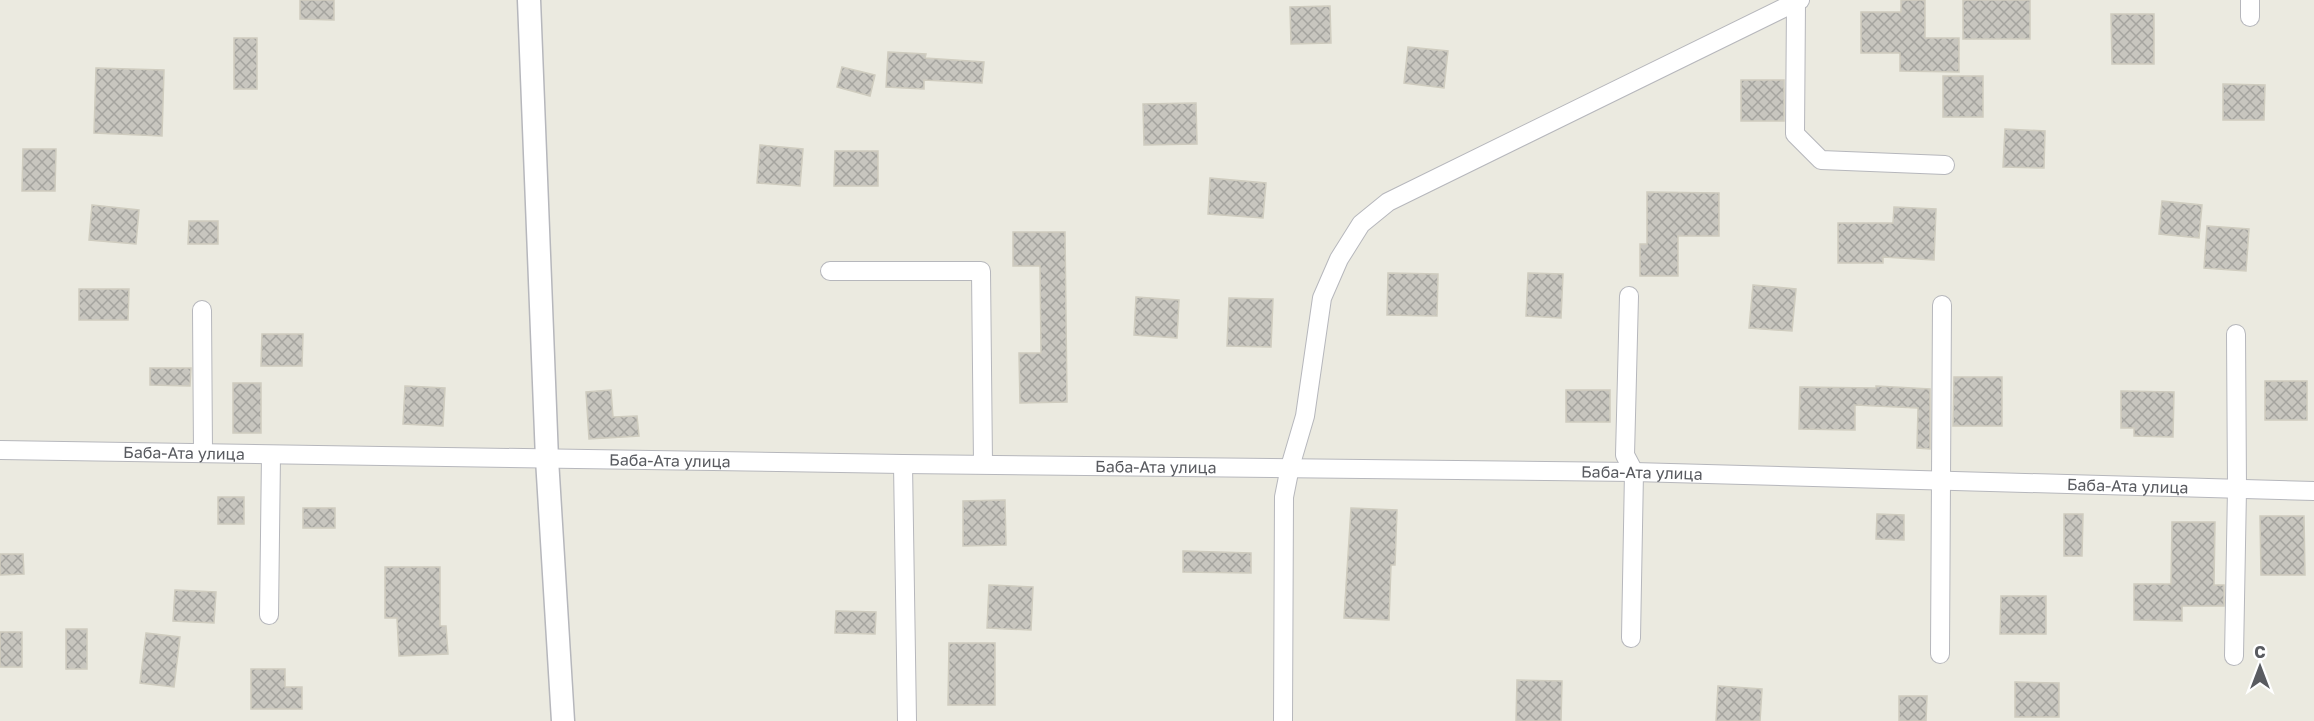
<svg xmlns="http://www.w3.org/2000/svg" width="2314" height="721" font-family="'Golos Text',sans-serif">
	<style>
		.building { fill: url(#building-cross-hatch); stroke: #cfccbf; stroke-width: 1.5 }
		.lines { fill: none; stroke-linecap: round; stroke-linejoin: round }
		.minor-casing { stroke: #b6b7bc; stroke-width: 20 }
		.tertiary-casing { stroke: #b6b7bc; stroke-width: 25 }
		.minor { stroke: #fff; stroke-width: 18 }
		.tertiary { stroke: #fff; stroke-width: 22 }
		.labels { text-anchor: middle; stroke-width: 6; stroke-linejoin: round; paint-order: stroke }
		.street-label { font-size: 16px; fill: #595b60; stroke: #fff }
	</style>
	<defs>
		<pattern id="building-cross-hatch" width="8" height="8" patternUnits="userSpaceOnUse" patternTransform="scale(1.5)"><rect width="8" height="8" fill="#c8c6bf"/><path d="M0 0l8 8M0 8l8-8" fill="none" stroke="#a5a49f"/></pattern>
	</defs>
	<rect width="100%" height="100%" fill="#ebeae0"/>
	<g class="building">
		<polygon points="300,0 334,0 334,20 300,19"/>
		<polygon points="1901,0 1925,0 1925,38 1959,38 1959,72 1900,71 1900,53 1861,53 1861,12 1901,12"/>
		<rect x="1963" y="0" width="67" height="39"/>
		<polygon points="1330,6 1331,43 1291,44 1290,7"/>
		<polygon points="2111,14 2154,14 2154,64 2112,64"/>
		<rect x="234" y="38" width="23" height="51"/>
		<polygon points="1408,47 1448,51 1444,88 1404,83"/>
		<polygon points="888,52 926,54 925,58 984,62 982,83 924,80 924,89 886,87"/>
		<polygon points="842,67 875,75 870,96 837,87"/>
		<polygon points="96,68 164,70 162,136 94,133"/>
		<rect x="1943" y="76" width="40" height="41"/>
		<rect x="1741" y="80" width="43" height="41"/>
		<polygon points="2223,84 2265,85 2264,120 2223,120"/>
		<polygon points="1196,103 1197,144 1144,145 1143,104"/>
		<polygon points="2005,129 2045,131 2044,168 2003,167"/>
		<polygon points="760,145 803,149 800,186 757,183"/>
		<polygon points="23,149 56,149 55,191 22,191"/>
		<polygon points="835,151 878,151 878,186 834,186"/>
		<polygon points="1210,178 1266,183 1263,218 1208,214"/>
		<polygon points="1647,192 1719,193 1719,236 1678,236 1678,276 1640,276 1640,244 1647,244"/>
		<polygon points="2162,201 2202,205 2199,238 2159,234"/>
		<polygon points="92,205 139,210 136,244 89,240"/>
		<polygon points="1894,207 1936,209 1934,260 1883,257 1883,263 1838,263 1838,223 1893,223"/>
		<polygon points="189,221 218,221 218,244 188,244"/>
		<polygon points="2207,226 2249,229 2246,271 2204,268"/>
		<polygon points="1013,232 1065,232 1067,402 1020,403 1019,353 1041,353 1040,266 1013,266"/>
		<polygon points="1388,273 1438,274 1437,316 1387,315"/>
		<polygon points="1528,273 1563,274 1561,318 1526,316"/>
		<polygon points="1753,285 1796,289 1792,331 1749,328"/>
		<polygon points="79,289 129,289 128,320 79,320"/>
		<polygon points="1136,297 1179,300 1177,338 1134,335"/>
		<polygon points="1229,298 1273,299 1271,347 1227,346"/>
		<polygon points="262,334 303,334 302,366 261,366"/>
		<polygon points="150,368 191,368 190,386 150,385"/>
		<polygon points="1954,377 2002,377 2002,426 1953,426"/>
		<rect x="2265" y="381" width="42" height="39"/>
		<rect x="233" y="383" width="28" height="50"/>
		<polygon points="405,386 445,388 443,426 403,424"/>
		<polygon points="1876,386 1930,389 1930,449 1917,448 1918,408 1855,405 1855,430 1799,429 1800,387 1876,388"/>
		<polygon points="611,390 613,417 637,416 639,436 589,439 586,392"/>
		<rect x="1566" y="390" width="44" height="32"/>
		<polygon points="2121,391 2174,392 2173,437 2134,436 2134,428 2121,428"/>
		<rect x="218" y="497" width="26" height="27"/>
		<polygon points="1005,500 1006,545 963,546 963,501"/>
		<rect x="303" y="508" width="32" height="20"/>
		<polygon points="1351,508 1397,510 1395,565 1391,565 1389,620 1344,618"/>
		<polygon points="1877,514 1904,515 1904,540 1876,539"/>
		<polygon points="2064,514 2083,514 2082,556 2064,556"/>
		<polygon points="2260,516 2304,516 2305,575 2261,575"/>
		<polygon points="2172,522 2215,522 2214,585 2224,585 2224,606 2182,606 2182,621 2134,620 2134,584 2171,584"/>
		<polygon points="1183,551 1251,553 1251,573 1183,572"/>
		<polygon points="0,554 23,554 24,574 0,575"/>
		<polygon points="385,567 440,567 440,626 446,626 448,654 399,656 397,618 385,618"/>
		<polygon points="989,585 1033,587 1031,630 987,628"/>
		<polygon points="175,590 216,592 214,623 173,621"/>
		<polygon points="2001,596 2046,596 2046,634 2000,634"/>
		<polygon points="836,611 876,612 875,634 835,633"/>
		<rect x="66" y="629" width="21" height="40"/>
		<rect x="0" y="632" width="22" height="35"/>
		<polygon points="146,633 180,637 174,687 140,683"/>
		<polygon points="949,643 995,643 995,705 948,705"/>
		<polygon points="251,669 285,669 285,687 302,687 302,709 251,709"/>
		<polygon points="1517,680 1562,681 1561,721 1516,721"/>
		<polygon points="2015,682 2059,683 2059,717 2015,717"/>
		<polygon points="1718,686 1762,689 1760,721 1716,721"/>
		<polygon points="1899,696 1927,696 1926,721 1899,721"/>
	</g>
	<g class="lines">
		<g class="minor-casing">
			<g id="minor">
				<polyline points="1796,3 1795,134 1821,160 1945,165"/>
				<polyline points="2250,17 2250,0"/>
				<polyline points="830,271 981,271 983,464"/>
				<polyline points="1629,296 1625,455 1634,472 1631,638"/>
				<polyline points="202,310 203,453"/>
				<path id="s1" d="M0,450l903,14 731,8 680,19"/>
				<polyline points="903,464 907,721"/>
				<polyline points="269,615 271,455"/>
				<polyline points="1940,654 1942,305"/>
				<polyline points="2234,656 2237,489 2236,334"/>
				<polyline points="1283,721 1284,497 1290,467 1305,416 1322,298 1339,259 1361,224 1388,202 1800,0"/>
			</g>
		</g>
		<g class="tertiary-casing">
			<polyline id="tertiary" points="529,0 547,459 563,721"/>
		</g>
		<use href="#minor" class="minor"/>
		<use href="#tertiary" class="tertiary"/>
	</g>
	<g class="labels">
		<g class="street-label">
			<text dy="6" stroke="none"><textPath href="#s1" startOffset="184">Баба-Ата улица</textPath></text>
			<text dy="6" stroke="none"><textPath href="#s1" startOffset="670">Баба-Ата улица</textPath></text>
			<text dy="6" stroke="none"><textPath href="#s1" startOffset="1156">Баба-Ата улица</textPath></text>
			<text dy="6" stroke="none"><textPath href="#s1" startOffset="1642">Баба-Ата улица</textPath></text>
			<text dy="6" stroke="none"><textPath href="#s1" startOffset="2128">Баба-Ата улица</textPath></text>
		</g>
	</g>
	<g transform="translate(2260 667)" stroke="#ffffff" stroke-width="4.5" paint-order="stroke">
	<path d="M0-4.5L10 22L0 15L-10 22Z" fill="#595b60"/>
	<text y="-9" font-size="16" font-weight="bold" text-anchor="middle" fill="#595b60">С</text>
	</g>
</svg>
